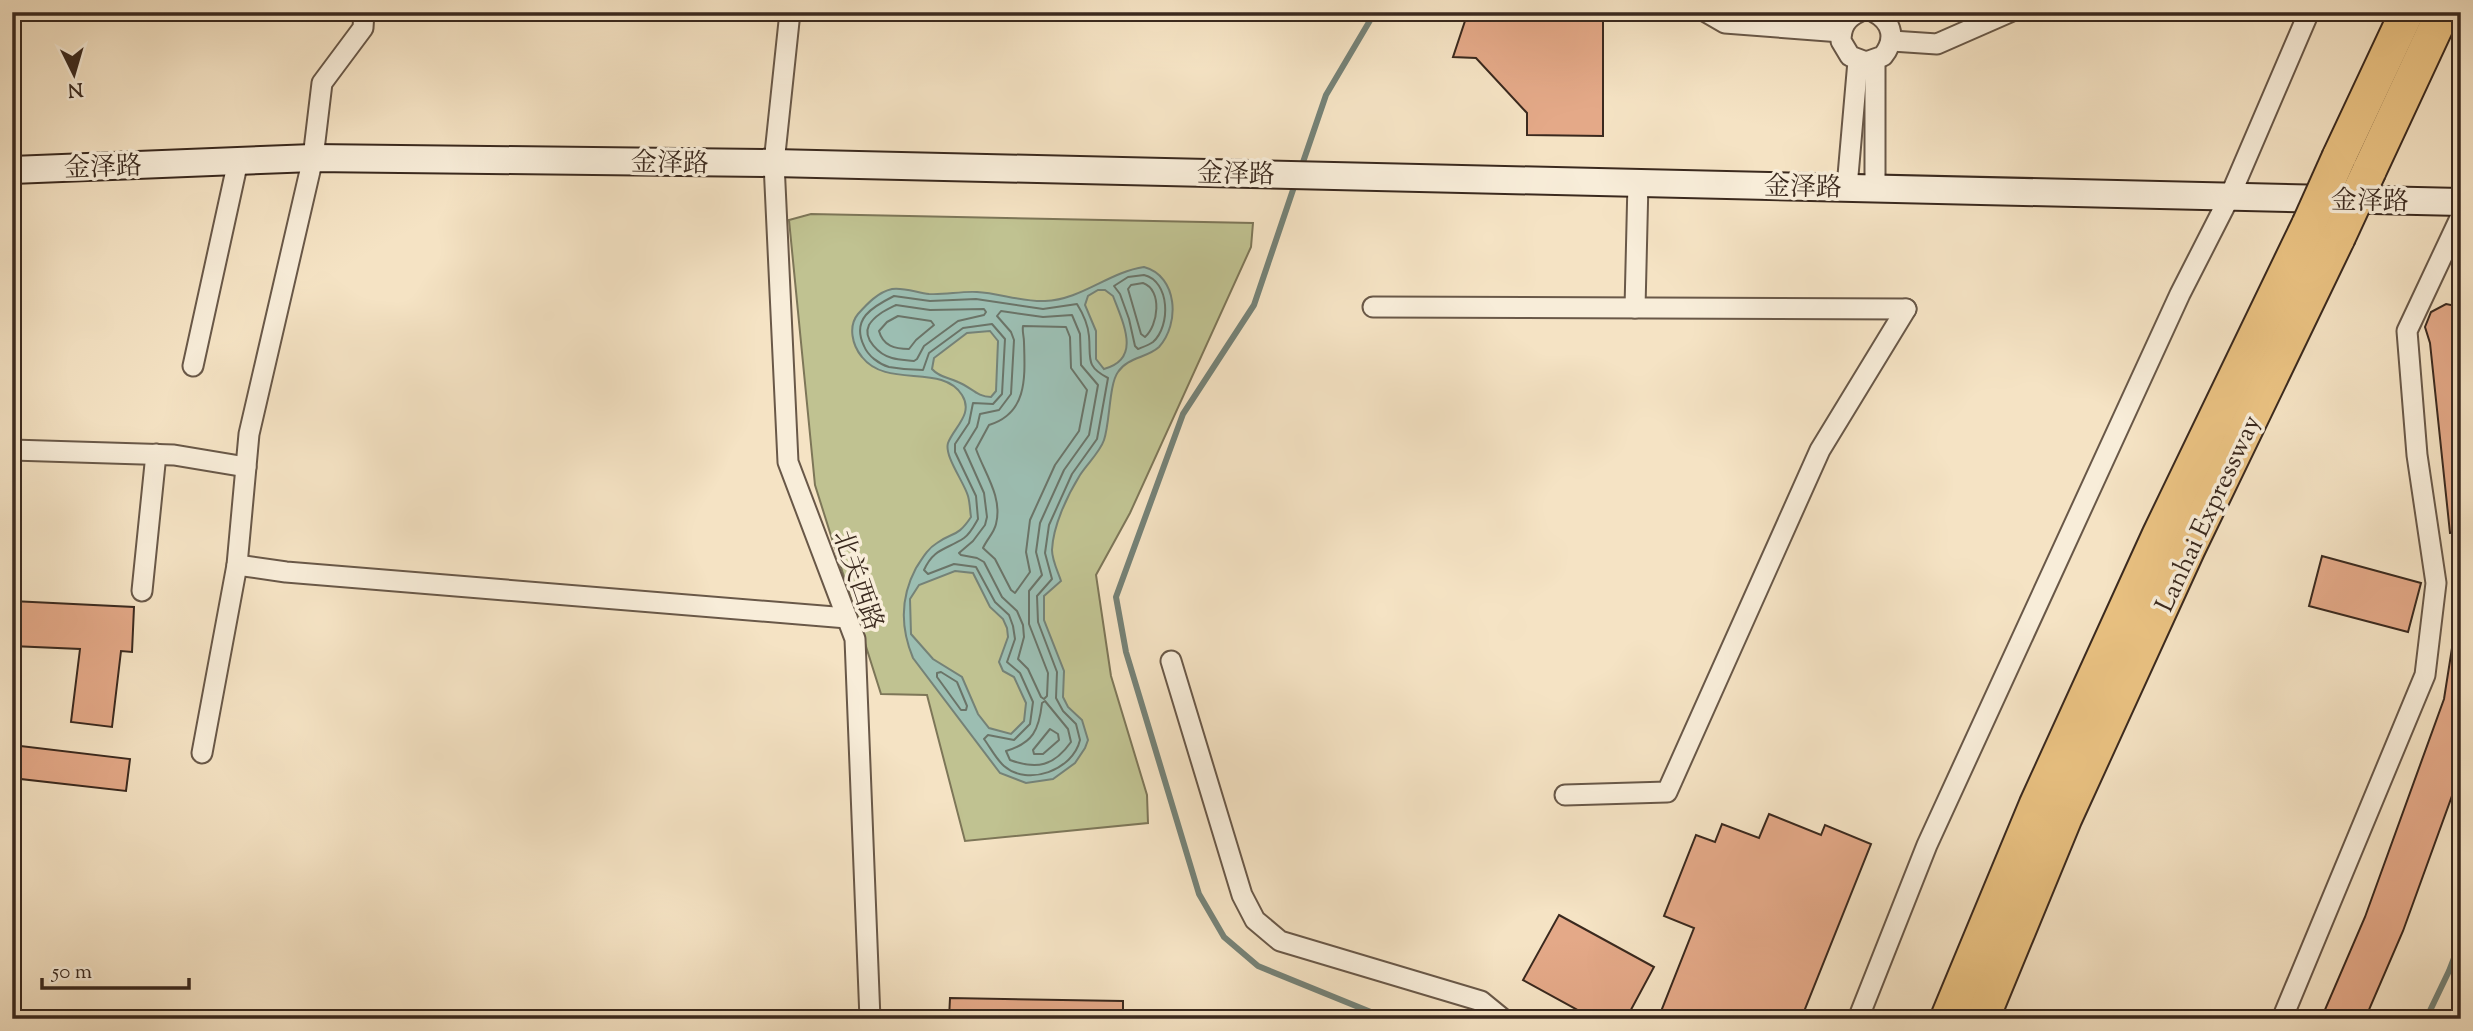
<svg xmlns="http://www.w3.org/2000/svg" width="2473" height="1031" font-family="'Sorts Mill Goudy','Noto Serif SC',serif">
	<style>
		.green { fill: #c0c291; stroke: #7d7658; stroke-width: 2 }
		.water { fill: #9cbeb2; stroke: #758277; stroke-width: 2; fill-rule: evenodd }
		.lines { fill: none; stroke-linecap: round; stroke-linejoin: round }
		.shore { stroke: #6b7468; stroke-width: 2 }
		.stream { stroke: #758277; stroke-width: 6 }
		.building { fill: #e4a988; stroke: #3a291e; stroke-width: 2 }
		.street-casing { stroke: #695848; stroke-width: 23 }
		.secondary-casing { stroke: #3a291e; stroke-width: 30 }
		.highway-casing { stroke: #3a291e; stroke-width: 37 }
		.street { stroke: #f8edd9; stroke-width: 19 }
		.secondary { stroke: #f8edd9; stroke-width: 26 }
		.highway { stroke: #eac282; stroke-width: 33 }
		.highway-bridge-casing { stroke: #3a291e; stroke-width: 37; stroke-linecap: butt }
		.highway-bridge { stroke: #eac282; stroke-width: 33 }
		.labels { text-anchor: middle; stroke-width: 7; stroke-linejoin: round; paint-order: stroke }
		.street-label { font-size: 26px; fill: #3a291e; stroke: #f8edd9 }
	</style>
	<rect width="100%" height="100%" fill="#f5e3c4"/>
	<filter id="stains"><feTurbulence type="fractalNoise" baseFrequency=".00286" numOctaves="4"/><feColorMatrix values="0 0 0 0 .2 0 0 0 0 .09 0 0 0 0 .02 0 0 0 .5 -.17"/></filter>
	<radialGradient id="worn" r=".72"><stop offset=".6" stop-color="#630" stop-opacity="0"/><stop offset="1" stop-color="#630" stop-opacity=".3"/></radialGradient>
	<polygon class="green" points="811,214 1253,223 1251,247 1130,513 1096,575 1111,676 1147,795 1148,823 965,841 927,695 881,694 815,485 789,220"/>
	<path class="water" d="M1144,267c34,9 36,57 15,80 -12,11 -31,10 -41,25 -9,12 -8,51 -14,68 -4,12 -17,24 -24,35 -13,21 -27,51 -28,75 0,10 6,22 9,31l-17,15v24l20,51 -1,26 5,10 14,13 6,20 -3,8 -10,15 -22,16 -27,4 -26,-10 -87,-115c-13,-31 -13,-60 3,-90 6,-9 11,-19 21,-25 17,-12 20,-5 34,-26 -1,-6 -1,-14 -3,-21 -4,-14 -24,-40 -20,-53 6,-16 26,-29 14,-48 -20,-32 -75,-6 -100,-38 -10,-12 -14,-31 -4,-43 9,-10 20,-22 34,-25 11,-2 26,4 37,5 16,1 32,-3 48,-2 22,1 45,10 68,9 36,-1 64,-29 99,-34zM1098,290h7l8,6c10,27 29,63 -9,73l-8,-10v-28l-11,-26 3,-9zM990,331l8,10 -2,50 -5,6c-14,0 -20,-10 -33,-15 -10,-5 -18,-4 -26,-13l2,-11 33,-25zM955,571l18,2 17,34 13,12 4,9 1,9 -9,25 4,9 11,6 12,26 -2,18 -13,13 -22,-6 -11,-14 -16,-37 -29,-18 -22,-25 -1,-35 9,-14z"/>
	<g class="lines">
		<g class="shore">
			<path d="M1144,275c26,6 27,51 9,67 -4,3 -10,5 -15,7l-3,-3 -6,-27 -9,-25 -6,-8 14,-9z"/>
			<path d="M1143,283c20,7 15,43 2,54l-4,-3 -13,-45 3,-4z"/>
			<path d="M894,296l36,5 46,-2 67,10 34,-5c5,8 11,21 12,32 2,23 -4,30 19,42l-11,61 -25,35 -23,51 -4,28 7,26 -15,17 1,26 19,50 -1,26 7,13 13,13 4,16c-7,30 -52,47 -76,26 -8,-7 -14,-19 -20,-27l4,-4 26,5 16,-16 3,-22 -13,-29 -13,-11 8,-23 -2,-13 -4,-11 -14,-13 -19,-35 -22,-3 -26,10 -4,-4c10,-22 22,-20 40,-32 6,-4 10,-12 14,-19l-2,-23 -21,-44v-8l14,-21 4,-20 20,1 9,-10 3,-55 -13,-15 -29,4 -34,25 -6,17c-10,0 -23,-1 -34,-3 -10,-3 -21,-11 -25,-21 -13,-27 8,-39 30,-50z"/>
			<path d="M896,305l34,5 54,-1 2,3 -2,3 -26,6 -34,25 -7,13 -3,2c-7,-1 -15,-1 -22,-3 -12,-3 -30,-19 -23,-33 6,-10 17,-15 27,-20z"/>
			<polygon points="1001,311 1043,317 1072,315 1080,334 1081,365 1098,385 1089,435 1064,470 1040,523 1036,552 1042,575 1029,591 1029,624 1048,673 1047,696 1044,699 1041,697 1028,669 1018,659 1024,637 1023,625 1017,611 1002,597 984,562 977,558 961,555 959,553 973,541 985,525 987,517 984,493 964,448 977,427 980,414 999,410 1011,394 1014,340 1011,332 997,316"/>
			<path d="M898,316l33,5 3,4 -18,15 -7,9c-14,0 -26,-3 -30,-18l8,-9z"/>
			<path d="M1023,326l43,1 4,10 1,31 16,22 -8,41 -24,34 -25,55 -4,32 4,20 -15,21 -4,-3 -16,-31 -12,-11c4,-9 11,-15 13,-24 7,-27 -12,-52 -20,-75l13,-24c39,-12 36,-48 35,-83 0,-6 -2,-10 -1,-16z"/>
			<polygon points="941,672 957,682 967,706 966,710 961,710 937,677 937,673"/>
			<path d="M1045,701l23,28 3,13c-17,24 -34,28 -61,18l-4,-9c27,-8 33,-21 36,-48z"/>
			<polygon points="1050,729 1058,734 1059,740 1043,754 1034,754 1033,750"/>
		</g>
		<g class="stream">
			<polyline points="1301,168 1326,95 1375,12"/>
			<polyline points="1296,181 1254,305 1183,414 1116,597 1126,652 1199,894 1224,937 1258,966 1388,1019"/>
			<polyline points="2426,1019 2449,971 2461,940"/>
		</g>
	</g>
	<g class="building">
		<polygon points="1468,12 1603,12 1603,136 1527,135 1527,113 1476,58 1453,57"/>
		<polygon points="2446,304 2461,307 2461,532 2450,533 2430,343 2425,327 2431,312"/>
		<polygon points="2322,556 2421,583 2408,632 2309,606"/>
		<polygon points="12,601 134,607 132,652 121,651 112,727 71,722 80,649 12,646"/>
		<polygon points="2452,648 2461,648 2461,771 2403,931 2365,1019 2321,1019 2365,917 2444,699"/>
		<polygon points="12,745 130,759 126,791 12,778"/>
		<polygon points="1769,814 1821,835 1825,825 1871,844 1801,1019 1658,1019 1694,928 1664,916 1696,835 1715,842 1722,824 1759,838"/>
		<polygon points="1559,915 1654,967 1626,1019 1594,1019 1523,980"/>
		<polygon points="950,998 1123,1001 1123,1019 949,1019"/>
	</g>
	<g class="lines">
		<g class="street-casing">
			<g id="street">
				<polyline points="790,12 774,163 788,462 855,639 870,1019"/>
				<polyline points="1706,12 1725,23 1841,32"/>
				<path d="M1859,12c-13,6 -18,15 -18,29l9,15 16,6 17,-6c13,-16 10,-34 -9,-44"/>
				<polyline points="1892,41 1937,44 2010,12"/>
				<polyline points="1847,187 1858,61"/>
				<polyline points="1875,188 1875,61"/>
				<polyline points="1373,307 1906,309"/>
				<polyline points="1635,308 1638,182"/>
				<polyline points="193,366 238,161"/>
				<polyline points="12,450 174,455 246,467"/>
				<polyline points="237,565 286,572 847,618"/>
				<polyline points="142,591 156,454"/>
				<polyline points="1171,661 1242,895 1255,920 1280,941 1481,1001 1503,1019"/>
				<polyline points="202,753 237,565 249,434 313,158 322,83 363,28 364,12"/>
				<polyline points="1565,795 1667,792 1820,450 1906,309"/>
				<polyline points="1858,1019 1927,845 2180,294 2230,196 2309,12"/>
				<polyline points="2282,1019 2425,675 2436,583 2417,455 2407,331 2461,216"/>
			</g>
		</g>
		<g class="secondary-casing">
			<polyline id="secondary" points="12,170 313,158 774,163 2461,202"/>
		</g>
		<g class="highway-casing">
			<g id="highway">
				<polyline points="2339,157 2407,12"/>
				<polyline points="2369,171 2443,12"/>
				<polyline points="1947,1019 2036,805 2159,535 2309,224"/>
				<polyline points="1982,1019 2065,818 2188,549 2338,238"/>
			</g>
		</g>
		<use href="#street" class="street"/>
		<use href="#secondary" class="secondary"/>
		<use href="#highway" class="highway"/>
		<g class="highway-bridge-casing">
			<g id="highway-bridge">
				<polyline points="2309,224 2339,157"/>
				<polyline points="2338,238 2369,171"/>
			</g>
		</g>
		<use href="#highway-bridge" class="highway-bridge"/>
	</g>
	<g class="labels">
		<g class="street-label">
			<text transform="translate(670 162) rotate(1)" y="9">金泽路</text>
			<text transform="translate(103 166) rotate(-2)" y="9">金泽路</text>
			<text transform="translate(1236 173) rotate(1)" y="9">金泽路</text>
			<text transform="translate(1803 186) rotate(1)" y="9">金泽路</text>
			<text transform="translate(2370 200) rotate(1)" y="9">金泽路</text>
			<text transform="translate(2207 513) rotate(-65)" y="9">Lanhai Expressway</text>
			<text transform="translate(859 580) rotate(71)" y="9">北关西路</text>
		</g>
	</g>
	<rect width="2473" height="1031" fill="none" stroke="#f5e3c4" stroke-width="42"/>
	<rect x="14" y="14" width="2445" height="1003" fill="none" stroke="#3a291e" stroke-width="3.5"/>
	<rect x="21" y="21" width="2431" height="989" fill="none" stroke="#3a291e" stroke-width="2"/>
	<g transform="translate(74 74) rotate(175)" stroke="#f8edd9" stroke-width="5" paint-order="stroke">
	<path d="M0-5L12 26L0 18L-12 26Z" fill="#3a291e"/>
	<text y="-10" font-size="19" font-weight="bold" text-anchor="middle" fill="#3a291e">N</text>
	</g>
	<path d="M42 978v10h147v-10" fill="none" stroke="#3a291e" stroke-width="3.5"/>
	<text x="52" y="978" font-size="21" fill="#3a291e" stroke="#f8edd9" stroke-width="5" paint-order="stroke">50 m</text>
	<rect width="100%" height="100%" filter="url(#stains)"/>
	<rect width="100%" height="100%" fill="url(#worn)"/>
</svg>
